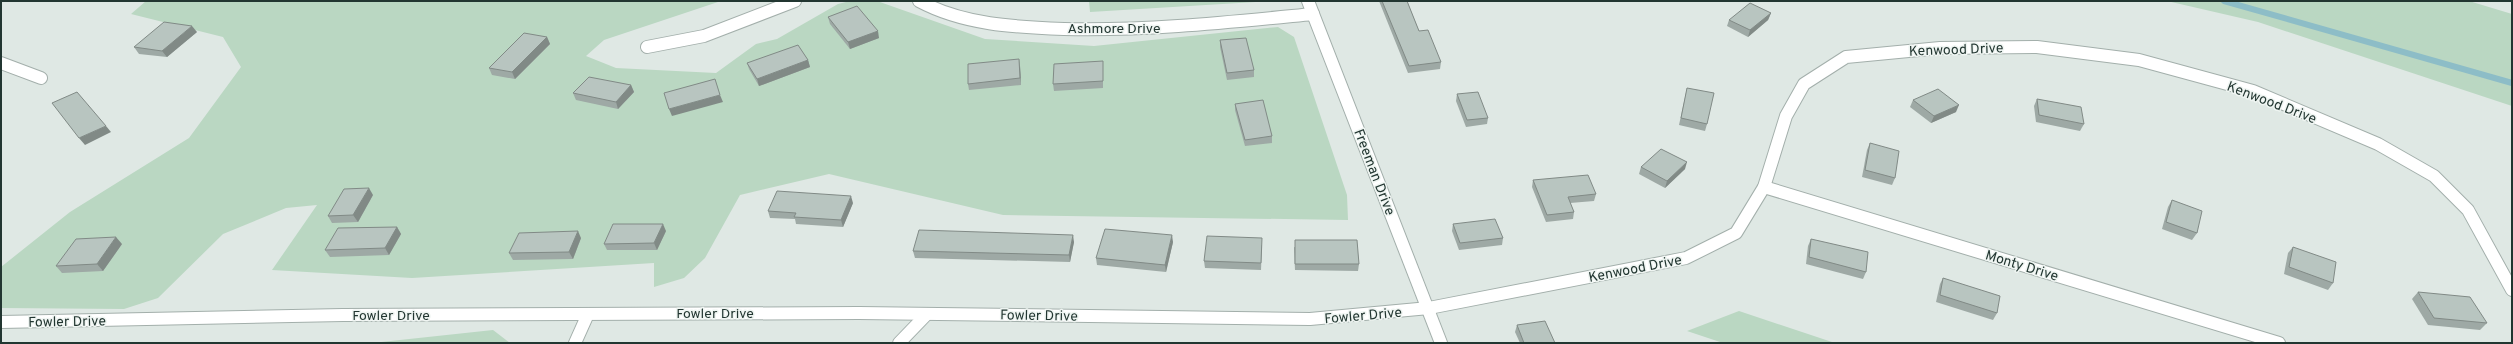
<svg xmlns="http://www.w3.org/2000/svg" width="2513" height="344" font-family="Overpass,sans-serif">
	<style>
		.green { fill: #bad7c2 }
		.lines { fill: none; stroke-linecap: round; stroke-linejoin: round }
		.stream { stroke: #8dbdc7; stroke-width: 6 }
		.minor-casing { stroke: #a3afab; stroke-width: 14 }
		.minor { stroke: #fff; stroke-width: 12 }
		.wall { fill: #9ea9a5 }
		.shaded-wall { fill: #818a86 }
		.building { fill: #b8c5c0; stroke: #818a86 }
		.labels { text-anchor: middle; stroke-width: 3; stroke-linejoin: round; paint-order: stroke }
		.street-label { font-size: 14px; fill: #223631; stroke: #eff5f2 }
	</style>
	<rect width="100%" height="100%" fill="#dfe8e4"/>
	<g class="green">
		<polygon points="146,1 721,1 604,40 586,56 616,68 716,73 756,44 777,39 838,4 850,1 877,1 985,39 1094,46 1278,27 1294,37 1347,195 1348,220 1003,215 829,174 740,195 705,258 684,278 654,287 654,263 412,278 272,270 317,205 286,208 223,234 158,298 124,309 1,308 1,267 70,212 189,138 241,67 223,37 131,14"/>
		<polygon points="1089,1 1273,1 1090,12"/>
		<polygon points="2167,1 2469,1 2512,14 2512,106 2258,22"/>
		<polygon points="1739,311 1835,343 1723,343 1687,331"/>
		<polygon points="493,330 510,343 372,343"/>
	</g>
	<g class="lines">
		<polyline class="stream" points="2224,1 2512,83"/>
		<g class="minor-casing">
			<g id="minor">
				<path d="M919,1c45,24 95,26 145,28 83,2 166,-7 249,-15"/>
				<polyline points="1308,1 1441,343"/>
				<polyline points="647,47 704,36 795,1"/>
				<polyline points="1,63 41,78"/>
				<polyline points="1764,187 2279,343"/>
				<polyline points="1,322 343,315 859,313 1310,319 1429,308 1686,258 1736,233 1764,187 1786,116 1804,84 1846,57 1940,48 2037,47 2139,60 2253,91 2378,144 2434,176 2468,210 2512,290"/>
				<polyline points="575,343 588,314"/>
				<polyline points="899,343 927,314"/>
			</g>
		</g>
		<use href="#minor" class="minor"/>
	</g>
	<g class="wall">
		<polygon points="1379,1 1407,1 1419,31 1441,62 1440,69 1408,73"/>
		<polygon points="1771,13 1768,20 1748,37 1727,26 1729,20"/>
		<polygon points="828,17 879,38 850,49 830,24"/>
		<polygon points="197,32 167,57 139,54 134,47"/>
		<polygon points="547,37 550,44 515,79 492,75 489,68"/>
		<polygon points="1220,40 1254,70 1254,77 1227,80 1220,47"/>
		<polygon points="808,60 810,67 759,86 749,69 747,63"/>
		<polygon points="1103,61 1103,88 1054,91 1053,84"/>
		<polygon points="1020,66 1021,85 969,90 968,84"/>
		<polygon points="631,85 634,92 618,109 576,100 573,93"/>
		<polygon points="1687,88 1707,124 1705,131 1679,125"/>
		<polygon points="1457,94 1488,118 1487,124 1466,127 1456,101"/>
		<polygon points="2037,99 2084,124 2080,131 2036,122 2034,106"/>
		<polygon points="1913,100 1956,112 1931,123 1910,107"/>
		<polygon points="1235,104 1272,136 1272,143 1245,146 1235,110"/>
		<polygon points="1870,143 1895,178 1892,185 1862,177 1867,150"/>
		<polygon points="1641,167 1685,169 1665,188 1639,174"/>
		<polygon points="1533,180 1596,194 1594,201 1570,203 1574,212 1573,219 1546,222 1532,187"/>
		<polygon points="373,195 358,222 332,223 328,216"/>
		<polygon points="2172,200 2197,233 2192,240 2162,229 2168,207"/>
		<polygon points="853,203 843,227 796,224 795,219 770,218 768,211"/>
		<polygon points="1453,224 1503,238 1502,245 1459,250 1452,231"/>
		<polygon points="397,227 401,234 389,255 330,257 325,250"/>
		<polygon points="666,231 657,250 607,250 604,244"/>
		<polygon points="581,238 573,259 513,260 509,253"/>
		<polygon points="1811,239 1866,272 1863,279 1806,264 1808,246"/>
		<polygon points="1074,242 1070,262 915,258 913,251"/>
		<polygon points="1173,242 1166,272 1097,265 1096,258"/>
		<polygon points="122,244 103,271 62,273 56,266"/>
		<polygon points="1262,245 1261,270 1205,268 1204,261"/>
		<polygon points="1294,247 1359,264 1358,271 1295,270"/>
		<polygon points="2293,247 2333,283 2328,290 2284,274 2288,253"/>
		<polygon points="1943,278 1997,313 1993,320 1936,302 1940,284"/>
		<polygon points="2418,292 2487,323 2480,330 2428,325 2412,299"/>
		<polygon points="1517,325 1555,343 1520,343 1515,332"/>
	</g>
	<g class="shaded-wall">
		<polygon points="1771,13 1768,20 1748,37 1750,30"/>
		<polygon points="192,26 197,32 167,57 162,51"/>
		<polygon points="878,31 879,38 850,49 848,42"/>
		<polygon points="547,37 550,44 515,79 512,72"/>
		<polygon points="1019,59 1020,66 1021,85 1020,78"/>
		<polygon points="808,60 810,67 759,86 757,79"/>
		<polygon points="631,85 634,92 618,109 616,102"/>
		<polygon points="720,95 723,102 672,116 669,109"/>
		<polygon points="1959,105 1956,112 1931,123 1934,116"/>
		<polygon points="106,126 111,132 85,145 79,138"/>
		<polygon points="1687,162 1685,169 1665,188 1667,181"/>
		<polygon points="369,188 373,195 358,222 353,215"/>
		<polygon points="851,196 853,203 843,227 841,220"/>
		<polygon points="663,224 666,231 657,250 654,243"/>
		<polygon points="397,227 401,234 389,255 385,248"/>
		<polygon points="578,231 581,238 573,259 569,252"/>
		<polygon points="1073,235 1074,242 1070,262 1069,255"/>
		<polygon points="1172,235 1173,242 1166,272 1165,265"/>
		<polygon points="116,237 122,244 103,271 97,264"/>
	</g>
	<g class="building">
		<polygon points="1382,1 1407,1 1419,31 1428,30 1441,62 1409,66"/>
		<polygon points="1750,3 1771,13 1750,30 1729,20"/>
		<polygon points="857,6 878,31 848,42 828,17"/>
		<polygon points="164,22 192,26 162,51 134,47"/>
		<polygon points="524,33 547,37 512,72 489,68"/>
		<polygon points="1246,38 1254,70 1227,73 1220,40"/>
		<polygon points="798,45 808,60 757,79 747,63"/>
		<polygon points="1019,59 1020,78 968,84 968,64"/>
		<polygon points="1103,61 1103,81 1053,84 1054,64"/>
		<polygon points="589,77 631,85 616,102 573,93"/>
		<polygon points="715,79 720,95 669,109 664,93"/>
		<polygon points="1687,88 1714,93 1707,124 1681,118"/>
		<polygon points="1938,89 1959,105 1934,116 1913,100"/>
		<polygon points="77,92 106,126 79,138 52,103"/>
		<polygon points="1478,92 1488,118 1467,120 1457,94"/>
		<polygon points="2037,99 2081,107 2084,124 2039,115"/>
		<polygon points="1263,100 1272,136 1245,140 1235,104"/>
		<polygon points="1870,143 1899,151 1895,178 1865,170"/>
		<polygon points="1661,149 1687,162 1667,181 1641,167"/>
		<polygon points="1588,175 1596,194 1568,197 1574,212 1547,215 1533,180"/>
		<polygon points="369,188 353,215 328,216 344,189"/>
		<polygon points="777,191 851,196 841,220 794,217 796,213 768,211"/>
		<polygon points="2172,200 2202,211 2197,233 2166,222"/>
		<polygon points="1495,219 1503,238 1460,243 1453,224"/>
		<polygon points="613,224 663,224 654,243 604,244"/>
		<polygon points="397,227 385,248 325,250 338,228"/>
		<polygon points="1105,229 1172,235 1165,265 1096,258"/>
		<polygon points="919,230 1073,235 1069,255 913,251"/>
		<polygon points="578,231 569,252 509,253 519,233"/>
		<polygon points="1207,236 1262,238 1261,263 1204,261"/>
		<polygon points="116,237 97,264 56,266 76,239"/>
		<polygon points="1811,239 1868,252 1866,272 1809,257"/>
		<polygon points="1295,240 1357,240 1359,264 1295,264"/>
		<polygon points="2293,247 2336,262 2333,283 2289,267"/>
		<polygon points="1943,278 2000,296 1997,313 1940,295"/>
		<polygon points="2418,292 2470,297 2487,323 2434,318"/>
		<polygon points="1545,321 1555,343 1524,343 1517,325"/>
	</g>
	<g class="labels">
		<g class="street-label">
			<text x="1114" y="33">Ashmore Drive</text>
			<text transform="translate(1956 49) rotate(-2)" y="5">Kenwood Drive</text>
			<text transform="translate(2272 102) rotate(21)" y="5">Kenwood Drive</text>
			<text transform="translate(1375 172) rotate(69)" y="5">Freeman Drive</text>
			<text transform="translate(2022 265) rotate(17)" y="5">Monty Drive</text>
			<text transform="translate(1635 268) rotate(-11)" y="5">Kenwood Drive</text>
			<text x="715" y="318">Fowler Drive</text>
			<text x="391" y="320">Fowler Drive</text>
			<text transform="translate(1039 315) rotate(1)" y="5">Fowler Drive</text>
			<text transform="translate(1363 315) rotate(-5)" y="5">Fowler Drive</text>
			<text transform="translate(67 321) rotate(-1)" y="5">Fowler Drive</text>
		</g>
	</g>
	<rect width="2513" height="344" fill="none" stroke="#223631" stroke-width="4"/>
</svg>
